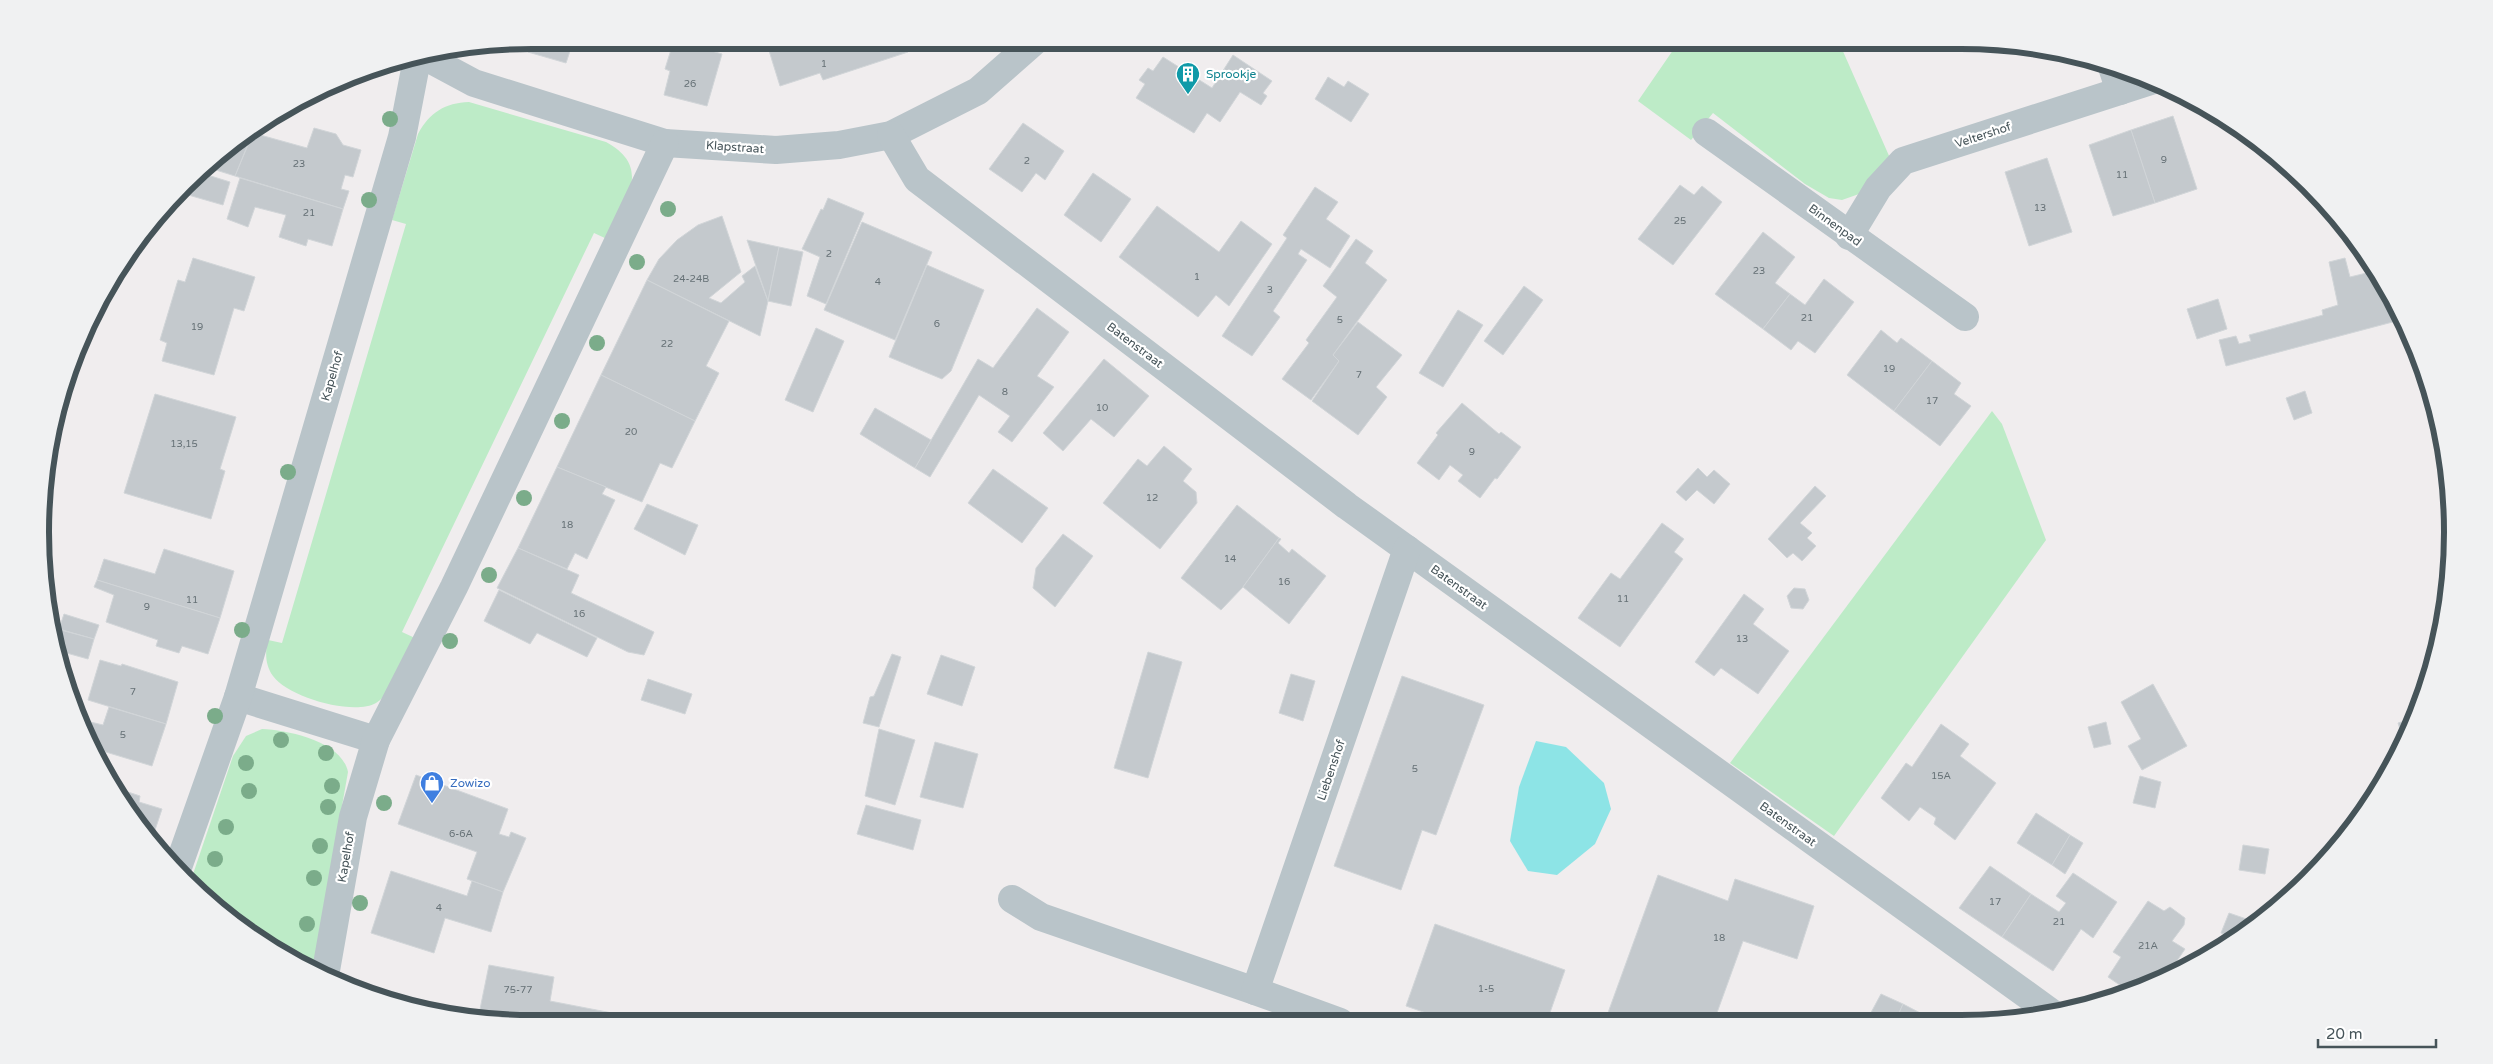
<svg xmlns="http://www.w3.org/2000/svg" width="2493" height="1064" font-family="'Varela Round',sans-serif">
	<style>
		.green { fill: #bdebc7 }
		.water { fill: #8de4e6 }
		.building { fill: #c4c9cd; stroke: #d1d5d8 }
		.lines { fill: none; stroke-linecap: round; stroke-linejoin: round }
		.street { stroke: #b9c4c9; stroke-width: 28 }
		.tree { fill: #7bac8a }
		.labels { text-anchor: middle; stroke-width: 4.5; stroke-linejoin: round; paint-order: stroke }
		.number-label { font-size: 10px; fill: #667176 }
		.culture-label { font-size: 12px; fill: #0d838f; stroke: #fff; text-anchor: start }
		.street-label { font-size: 12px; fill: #465459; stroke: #fff }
		.shop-label { font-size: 12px; fill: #366cbe; stroke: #fff; text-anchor: start }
		.rim { fill: none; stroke: #465459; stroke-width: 6 }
	</style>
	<rect width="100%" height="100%" fill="#f0edee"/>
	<g class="green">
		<polygon points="1680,40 1838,40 1890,158 1859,194 1842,200 1829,198 1805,184 1713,113 1691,140 1638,101"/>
		<path d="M469,102l137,40c48,26 18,60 1,97l-13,-6 -192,399 13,6c-10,21 -19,53 -39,65 -23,13 -88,-6 -103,-27 -8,-11 -8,-24 -5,-36l14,3 124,-419 -14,-4 26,-86c12,-22 27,-31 51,-32z"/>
		<polygon points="1992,411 2002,424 2046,540 1834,836 1730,763"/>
		<path d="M262,729c27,1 80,13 86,43l-35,198c-49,-22 -84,-51 -123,-87l43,-127 13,-20z"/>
	</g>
	<polygon class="water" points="1536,741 1566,747 1604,783 1611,809 1595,844 1557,875 1528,871 1510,841 1519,787"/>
	<g class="building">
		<polygon points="531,40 581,40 580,44 573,42 566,63 528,52"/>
		<polygon points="674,40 703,40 701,48 722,54 707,106 664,95 670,71 665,69"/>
		<polygon points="769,40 915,40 908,52 823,80 820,73 780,86 766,41"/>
		<polygon points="1265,40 1281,40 1276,47"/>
		<polygon points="1233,55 1272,81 1263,93 1267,96 1261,105 1240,92 1220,122 1207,113 1194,133 1136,98 1145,84 1139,80 1148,68 1153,71 1163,57 1212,88"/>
		<polygon points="1328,77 1344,87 1348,81 1369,94 1351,122 1315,99"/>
		<polygon points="2173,116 2197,189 2155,203 2131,130"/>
		<polygon points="1023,123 1064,151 1045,180 1036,173 1022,192 989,169"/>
		<polygon points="314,128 336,134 343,145 361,150 353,177 345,175 341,189 349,191 343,209 235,176 253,133 307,148"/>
		<polygon points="254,129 235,176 216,170 223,151"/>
		<polygon points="2131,130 2155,203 2113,216 2089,145"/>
		<polygon points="2276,155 2286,162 2287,164 2279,167"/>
		<polygon points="2047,158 2072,232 2029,246 2005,172"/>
		<polygon points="198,172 230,182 223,205 178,192"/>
		<polygon points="1093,173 1131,199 1101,242 1064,215"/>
		<polygon points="240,178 343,209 332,246 308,239 306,246 279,237 286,215 255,207 248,227 227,219"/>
		<polygon points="1680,185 1694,195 1702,186 1722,202 1673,265 1638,239"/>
		<polygon points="1315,187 1338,202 1326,219 1350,236 1330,268 1301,249 1298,254 1307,260 1273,311 1280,317 1252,356 1222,336 1287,238 1283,235"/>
		<polygon points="828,198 864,213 826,304 807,296 820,257 802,249 821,209 823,210"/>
		<polygon points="1157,206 1219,252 1241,221 1272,244 1229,306 1216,295 1198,317 1119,257"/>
		<polygon points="722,216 741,272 709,298 721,303 745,282 742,276 755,266 768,301 760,336 647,280 659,259 677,240 698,225"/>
		<polygon points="862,222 932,252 895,340 824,310"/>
		<polygon points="1763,232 1795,257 1775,283 1790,294 1763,329 1715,294"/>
		<polygon points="1356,239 1373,251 1365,263 1387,280 1333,355 1339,361 1311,400 1282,379 1309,343 1306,340 1337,297 1323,286"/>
		<polygon points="747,240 779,247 768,301"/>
		<polygon points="779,247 803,252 791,306 768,301"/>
		<polygon points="193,258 255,277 244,311 234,308 214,375 162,361 167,343 160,340 178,280 185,282"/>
		<polygon points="2345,258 2350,277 2375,271 2404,319 2226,366 2219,340 2236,336 2239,344 2251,341 2249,335 2323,315 2322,310 2338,305 2329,262"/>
		<polygon points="927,265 984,290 951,371 942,379 889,357"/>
		<polygon points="1824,279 1854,302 1815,353 1798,341 1791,350 1763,329 1790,294 1805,305"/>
		<polygon points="647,280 729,321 706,366 719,373 695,421 601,375"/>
		<polygon points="1524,286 1543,300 1503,355 1484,341"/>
		<polygon points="2218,299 2227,329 2197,339 2187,309"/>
		<polygon points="1037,308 1069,332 1037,376 1054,387 1012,442 998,432 1010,416 979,395 930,477 915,468 978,359 993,368"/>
		<polygon points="1458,310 1483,325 1443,387 1419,373"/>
		<polygon points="1358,322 1402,355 1376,387 1387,397 1358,435 1312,401 1339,361 1333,355"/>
		<polygon points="816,328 844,341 813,412 785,400"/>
		<polygon points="1881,330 1897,343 1901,338 1932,361 1894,411 1847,375"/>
		<polygon points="1104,359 1149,396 1114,437 1091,419 1063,451 1043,433"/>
		<polygon points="1932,361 1961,383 1954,394 1971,406 1940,446 1894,411"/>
		<polygon points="601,375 695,421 672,468 660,463 642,502 557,467"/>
		<polygon points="2305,391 2312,413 2294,420 2286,398"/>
		<polygon points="155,394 236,417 220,469 225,471 211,519 124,493"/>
		<polygon points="1462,403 1499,434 1501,432 1521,447 1497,479 1495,478 1480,498 1458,481 1463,475 1450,465 1439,480 1417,463 1438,435 1436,433"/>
		<polygon points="875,408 931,440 915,468 860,434"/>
		<polygon points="1164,446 1192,469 1183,481 1196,492 1197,503 1160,549 1103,503 1138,459 1147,466"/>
		<polygon points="557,467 606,487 602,494 615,500 587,559 575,553 567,569 518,548"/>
		<polygon points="1698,468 1707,477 1714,470 1730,484 1714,504 1697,490 1686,501 1676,492"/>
		<polygon points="993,469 1048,508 1022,543 968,503"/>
		<polygon points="44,486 48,490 42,506"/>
		<polygon points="1815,486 1826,496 1800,523 1812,533 1807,538 1816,546 1802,561 1793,553 1787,558 1768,539"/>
		<polygon points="647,504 698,525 685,555 634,529"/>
		<polygon points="1237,505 1279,538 1243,587 1221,610 1181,578"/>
		<polygon points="1662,523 1684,539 1674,552 1683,559 1620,647 1578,618 1611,573 1620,579"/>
		<polygon points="1063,534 1093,556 1055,607 1033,588 1036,568"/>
		<polygon points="1279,538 1281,539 1278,543 1289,553 1292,549 1326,576 1289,624 1243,587"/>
		<polygon points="518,548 579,575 571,593 654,632 644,655 628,652 497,588"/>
		<polygon points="164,549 234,571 220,618 97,580 104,559 155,574"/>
		<polygon points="97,580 220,618 208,654 182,646 179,653 156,646 158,640 106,622 114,595 94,587"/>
		<polygon points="1794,588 1805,589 1809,600 1803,609 1791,608 1787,596"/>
		<polygon points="499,590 597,638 587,657 537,633 530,644 484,621"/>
		<polygon points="1744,594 1764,609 1753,624 1789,651 1758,694 1721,668 1714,676 1695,662"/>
		<polygon points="64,614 99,625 94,639 59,629"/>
		<polygon points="57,629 94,639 88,659 56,650 54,641"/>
		<polygon points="1148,652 1182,662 1148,778 1114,768"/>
		<polygon points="892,654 901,657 879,727 863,723 870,697 874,696"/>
		<polygon points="941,655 975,667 962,706 927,694"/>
		<polygon points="100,660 121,666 122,664 178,682 166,724 88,700"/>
		<polygon points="1291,674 1315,681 1303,721 1279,713"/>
		<polygon points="1402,676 1484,705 1436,835 1422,830 1401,890 1334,866"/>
		<polygon points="648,679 692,694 685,714 641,700"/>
		<polygon points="2153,684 2187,746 2142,770 2128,746 2141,739 2121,702"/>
		<polygon points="109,707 166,724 152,766 96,749 96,745 89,743 80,726 82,720 103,725"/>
		<polygon points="2412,719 2403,739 2398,723"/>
		<polygon points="2106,722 2111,744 2094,748 2088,727"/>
		<polygon points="1941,724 1969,744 1960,756 1996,783 1955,840 1934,824 1936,818 1920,807 1909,821 1881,798 1906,763 1912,767"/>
		<polygon points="879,729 915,740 895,805 865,796"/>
		<polygon points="935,742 978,754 963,808 920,797"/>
		<polygon points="416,775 508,809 499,834 509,837 511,832 526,838 503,892 467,879 477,852 398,824"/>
		<polygon points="2140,776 2161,782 2155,808 2133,803"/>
		<polygon points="113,787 140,796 139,802 162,809 151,842"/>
		<polygon points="866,805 921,820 913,850 857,834"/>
		<polygon points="2036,813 2070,835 2052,865 2017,843"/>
		<polygon points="2070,835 2083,843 2065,874 2052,865"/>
		<polygon points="2243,845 2269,849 2265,874 2239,870"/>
		<polygon points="1990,866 2031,894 2002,937 1959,908"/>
		<polygon points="391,871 467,896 472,881 503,892 491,932 445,918 434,953 371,933"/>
		<polygon points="2073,873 2117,902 2093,938 2081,929 2053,971 2002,937 2031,894 2059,912 2066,903 2056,896"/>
		<polygon points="1658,875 1728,901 1735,879 1814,906 1797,959 1743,941 1714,1021 1605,1021"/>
		<polygon points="2148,901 2164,911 2170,907 2185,918 2184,925 2172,941 2185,949 2166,977 2150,986 2130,992 2108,977 2121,957 2113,952"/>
		<polygon points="2229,913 2258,923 2224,943 2227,935 2221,933"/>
		<polygon points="1435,924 1565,970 1547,1021 1449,1021 1406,1006"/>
		<polygon points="489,965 554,977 550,1001 669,1024 532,1024 478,1019"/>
		<polygon points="1881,994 1903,1004 1896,1020 1867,1020"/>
		<polygon points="1903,1004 1926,1016 1923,1020 1896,1020"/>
	</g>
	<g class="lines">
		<g class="street">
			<polyline points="420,54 474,83 665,143 776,150 839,145 891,135 978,91 1036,40"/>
			<polyline points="2111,64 2120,91"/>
			<polyline points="1706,132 1965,317"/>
			<polyline points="891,135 917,179 1347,506 2052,1013"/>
			<polyline points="1849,236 1878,188 1903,161 2151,81"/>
			<polyline points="238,697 376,740"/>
			<polyline points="177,870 238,697 402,137 418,54"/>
			<polyline points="1012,899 1041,917 1255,991"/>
			<polyline points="325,976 353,817 376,740 454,587 665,143"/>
			<polyline points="1340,1022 1255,991 1407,549"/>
		</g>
	</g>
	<g class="tree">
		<circle cx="390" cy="119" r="8"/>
		<circle cx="369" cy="200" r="8"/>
		<circle cx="668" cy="209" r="8"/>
		<circle cx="637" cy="262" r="8"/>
		<circle cx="597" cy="343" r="8"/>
		<circle cx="562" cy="421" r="8"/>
		<circle cx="288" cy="472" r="8"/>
		<circle cx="524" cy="498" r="8"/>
		<circle cx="489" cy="575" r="8"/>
		<circle cx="242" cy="630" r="8"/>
		<circle cx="450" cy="641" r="8"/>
		<circle cx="215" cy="716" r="8"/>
		<circle cx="281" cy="740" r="8"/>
		<circle cx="326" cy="753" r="8"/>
		<circle cx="246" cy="763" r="8"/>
		<circle cx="332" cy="786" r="8"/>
		<circle cx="249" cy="791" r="8"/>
		<circle cx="384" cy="803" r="8"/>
		<circle cx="328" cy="807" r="8"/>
		<circle cx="226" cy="827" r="8"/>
		<circle cx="320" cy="846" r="8"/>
		<circle cx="215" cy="859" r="8"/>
		<circle cx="314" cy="878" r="8"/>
		<circle cx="360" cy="903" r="8"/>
		<circle cx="307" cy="924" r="8"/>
	</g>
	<defs>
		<g id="building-pin" transform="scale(1.25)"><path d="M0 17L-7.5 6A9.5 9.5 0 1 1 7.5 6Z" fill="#0f9aa8" stroke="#fff"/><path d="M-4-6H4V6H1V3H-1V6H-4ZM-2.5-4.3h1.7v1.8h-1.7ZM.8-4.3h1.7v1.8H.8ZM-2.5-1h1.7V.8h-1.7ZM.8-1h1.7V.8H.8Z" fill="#fff"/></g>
		<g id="shop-pin" transform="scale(1.25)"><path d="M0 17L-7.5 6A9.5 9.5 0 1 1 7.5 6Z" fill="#3f7fe0" stroke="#fff"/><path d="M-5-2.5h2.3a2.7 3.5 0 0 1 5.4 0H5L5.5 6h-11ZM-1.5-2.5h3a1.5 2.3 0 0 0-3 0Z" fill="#fff"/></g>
	</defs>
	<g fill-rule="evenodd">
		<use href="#building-pin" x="1188" y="74"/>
		<use href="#shop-pin" x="432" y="783"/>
	</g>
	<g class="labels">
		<g class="number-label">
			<text x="824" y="67">1</text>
			<text x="690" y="87">26</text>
			<text x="2164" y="163">9</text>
			<text x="1027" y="164">2</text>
			<text x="299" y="167">23</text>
			<text x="2122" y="178">11</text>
			<text x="2040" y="211">13</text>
			<text x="309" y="216">21</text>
			<text x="1680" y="224">25</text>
			<text x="829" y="257">2</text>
			<text x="1759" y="274">23</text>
			<text x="1197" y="280">1</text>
			<text x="691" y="282">24-24B</text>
			<text x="878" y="285">4</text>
			<text x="1270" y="293">3</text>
			<text x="1807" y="321">21</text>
			<text x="1340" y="323">5</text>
			<text x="937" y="327">6</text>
			<text x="197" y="330">19</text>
			<text x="667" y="347">22</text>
			<text x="1889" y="372">19</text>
			<text x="1359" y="378">7</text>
			<text x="1005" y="395">8</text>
			<text x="1932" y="404">17</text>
			<text x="1102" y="411">10</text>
			<text x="631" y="435">20</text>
			<text x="184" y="447">13,15</text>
			<text x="1472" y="455">9</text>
			<text x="1152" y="501">12</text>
			<text x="567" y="528">18</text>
			<text x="1230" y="562">14</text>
			<text x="1284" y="585">16</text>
			<text x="1623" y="602">11</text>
			<text x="192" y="603">11</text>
			<text x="147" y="610">9</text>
			<text x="579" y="617">16</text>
			<text x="1742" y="642">13</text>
			<text x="133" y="695">7</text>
			<text x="123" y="738">5</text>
			<text x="1415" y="772">5</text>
			<text x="1941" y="779">15A</text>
			<text x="461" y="837">6-6A</text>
			<text x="1995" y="905">17</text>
			<text x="439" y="911">4</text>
			<text x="2059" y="925">21</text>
			<text x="1719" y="941">18</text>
			<text x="2148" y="949">21A</text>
			<text x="1486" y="992">1-5</text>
			<text x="518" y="993">75-77</text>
		</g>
		<g class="culture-label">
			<text x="1206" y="78">Sprookje</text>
		</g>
		<g class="street-label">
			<text transform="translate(1983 135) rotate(-18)" y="4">Veltershof</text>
			<text transform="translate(735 147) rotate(4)" y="4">Klapstraat</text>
			<text transform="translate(1835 225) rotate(36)" y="4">Binnenpad</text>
			<text transform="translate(1135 345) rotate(37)" y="4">Batenstraat</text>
			<text transform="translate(332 376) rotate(-74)" y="4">Kapelhof</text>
			<text transform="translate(1459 587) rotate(36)" y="4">Batenstraat</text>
			<text transform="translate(1331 770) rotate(-71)" y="4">Liebenshof</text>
			<text transform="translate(1788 824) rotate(36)" y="4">Batenstraat</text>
			<text transform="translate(346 857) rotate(-80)" y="4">Kapelhof</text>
		</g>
		<g class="shop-label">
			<text x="450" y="787">Zowizo</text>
		</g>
	</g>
	<path d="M0 0H2493V1064H0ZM532 49H1961A483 483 0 0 1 2444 532V532A483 483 0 0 1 1961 1015H532A483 483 0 0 1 49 532V532A483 483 0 0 1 532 49Z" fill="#f0f1f2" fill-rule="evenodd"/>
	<path class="rim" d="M532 49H1961A483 483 0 0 1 2444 532V532A483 483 0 0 1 1961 1015H532A483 483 0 0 1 49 532V532A483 483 0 0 1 532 49Z"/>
	<path d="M2318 1039v8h118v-8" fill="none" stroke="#465459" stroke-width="2.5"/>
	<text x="2326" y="1039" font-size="15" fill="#465459" stroke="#ffffff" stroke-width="4" paint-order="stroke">20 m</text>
</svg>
